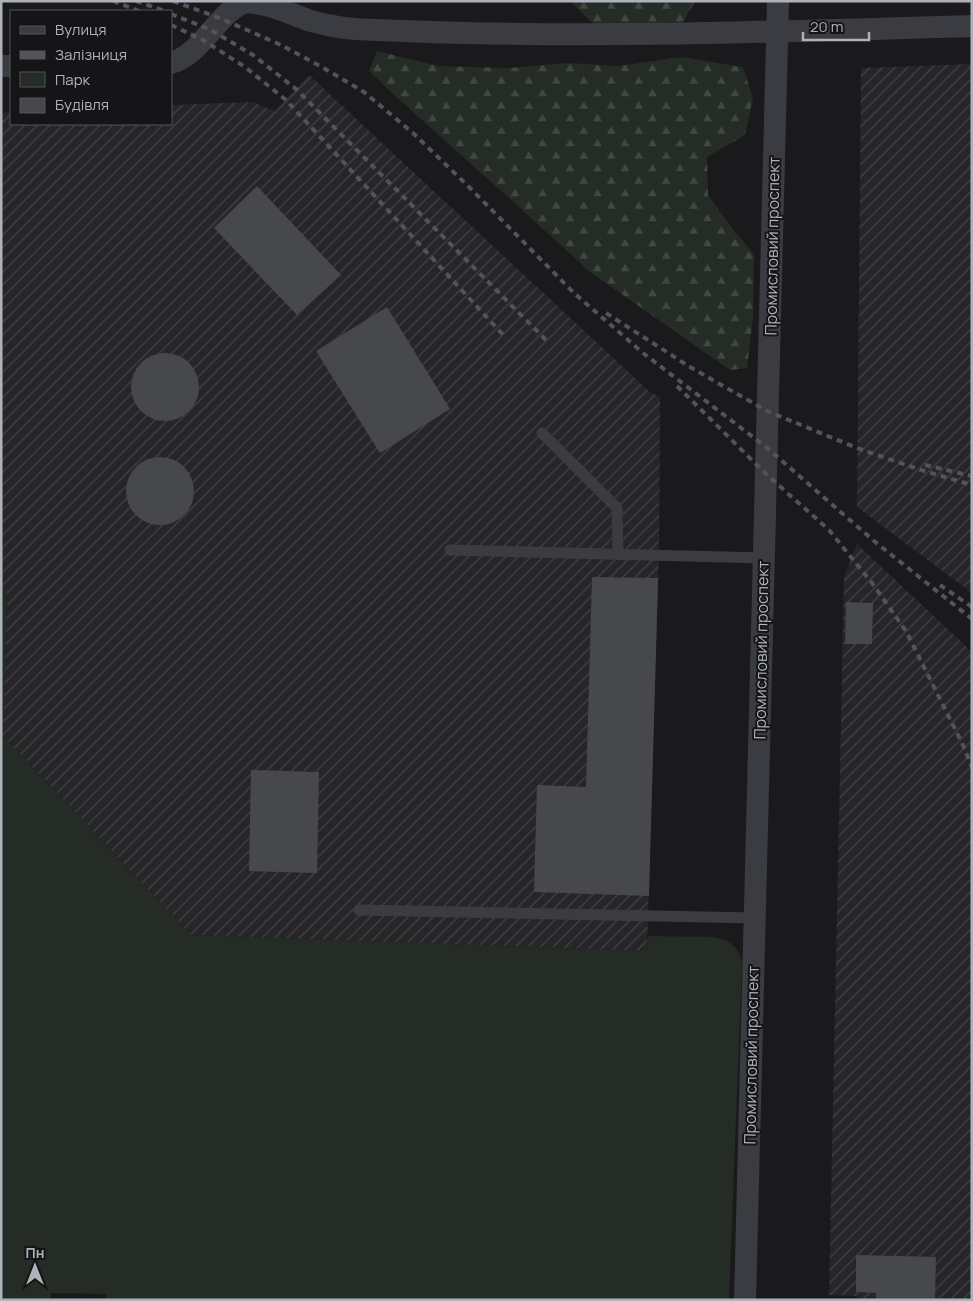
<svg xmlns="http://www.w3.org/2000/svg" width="973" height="1301" font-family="Manrope,sans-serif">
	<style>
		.industrial { fill: url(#industrial-furrows) }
		.green { fill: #242c25 }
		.forest { fill: url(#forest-firs) }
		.building { fill: #47484c }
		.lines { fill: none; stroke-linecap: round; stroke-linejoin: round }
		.lane { stroke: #3b3c41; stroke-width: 11 }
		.street { stroke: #3b3c41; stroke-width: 22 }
		.rail { stroke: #535459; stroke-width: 4; stroke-dasharray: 6 5; stroke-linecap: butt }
		.labels { text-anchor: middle; stroke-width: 4; stroke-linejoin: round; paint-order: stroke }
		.street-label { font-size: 16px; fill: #aeb2ba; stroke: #151517 }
	</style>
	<defs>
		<pattern id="industrial-furrows" width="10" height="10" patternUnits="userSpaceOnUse" patternTransform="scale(1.25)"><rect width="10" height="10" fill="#262629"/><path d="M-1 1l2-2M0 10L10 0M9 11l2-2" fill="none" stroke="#434346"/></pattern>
		<pattern id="forest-firs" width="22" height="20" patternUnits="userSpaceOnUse" patternTransform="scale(1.25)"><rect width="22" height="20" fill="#242c25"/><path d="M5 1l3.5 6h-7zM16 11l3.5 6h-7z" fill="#414843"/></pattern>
	</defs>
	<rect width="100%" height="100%" fill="#1a1a1c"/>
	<g class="industrial">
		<polygon points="972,64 972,593 857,507 861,68"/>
		<polygon points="309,75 651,393 660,397 659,555 647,951 191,935 3,736 7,590 1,589 1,113 11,112 11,124 171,124 171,105 253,102 275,111"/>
		<polygon points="857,544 972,652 972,1300 858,1300 858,1296 829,1295 844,577"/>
	</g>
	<path class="green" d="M1,589h6l-4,147 188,199 456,16 1,-15 64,1c17,2 28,10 30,27l-13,336h-623v-6l-55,-1v7h-50z"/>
	<g class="forest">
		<polygon points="570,1 695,1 683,22 595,25"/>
		<polygon points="377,51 438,66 510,68 568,63 618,66 681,57 743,67 753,98 745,135 707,157 708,195 732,228 754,254 753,317 747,368 730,370 590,272 519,207 392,93 369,71"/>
	</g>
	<g class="building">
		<polygon points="257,186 341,275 297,315 214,228"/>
		<polygon points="387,307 450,409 380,453 316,351"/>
		<circle cx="165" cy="387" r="34"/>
		<circle cx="160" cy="491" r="34"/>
		<polygon points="592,577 658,578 649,896 534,892 537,785 586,787"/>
		<polygon points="846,602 873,603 872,644 845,644"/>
		<polygon points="251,770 319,772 317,873 249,871"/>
		<polygon points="856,1255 936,1257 935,1300 876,1300 876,1293 856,1292"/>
	</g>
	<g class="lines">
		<g class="lane">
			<polyline points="542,433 617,508 618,554"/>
			<polyline points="450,550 764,558"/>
			<polyline points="359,910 754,918"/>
		</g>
		<g class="street">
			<path d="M171,63c21,-6 36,-28 50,-43 7,-7 13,-14 23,-17 18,-3 49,12 67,18 21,6 44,9 66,9 198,9 397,2 595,-4"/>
			<polyline points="1,66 11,66"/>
			<polyline points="745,1300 778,1"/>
		</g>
		<g class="rail">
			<polyline points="113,1 139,11"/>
			<polyline points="136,1 165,11"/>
			<polyline points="173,1 222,19 281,45 322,67 364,92 413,133 468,186 574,293 643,353 766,447 874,541 972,619"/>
			<polyline points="171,14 211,30 253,55 296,89 547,341"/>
			<polyline points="171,25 203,40 245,67 286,100 506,338"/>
			<polyline points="606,313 690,367 767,411 857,448 921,470 972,485"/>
			<polyline points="677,386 766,474 829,530 872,583 906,631 962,743 972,767"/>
			<polyline points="925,465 972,476"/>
			<polyline points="940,585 972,607"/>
		</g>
	</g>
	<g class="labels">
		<g class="street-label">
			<text transform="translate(772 246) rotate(-89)" y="6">Промисловий проспект</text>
			<text transform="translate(761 650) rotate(-89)" y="6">Промисловий проспект</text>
			<text transform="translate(751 1055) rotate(-89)" y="6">Промисловий проспект</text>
		</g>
	</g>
	<rect width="973" height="1301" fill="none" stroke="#aeb2ba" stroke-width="5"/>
	<rect x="10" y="10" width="162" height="115" fill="#151517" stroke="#525458"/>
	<rect x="20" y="26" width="25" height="8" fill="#3b3c41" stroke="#525458"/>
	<text x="55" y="35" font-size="15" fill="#aeb2ba">Вулиця</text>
	<rect x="20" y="51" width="25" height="8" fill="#535459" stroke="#525458"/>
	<text x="55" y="60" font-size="15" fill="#aeb2ba">Залізниця</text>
	<rect x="20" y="72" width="25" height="15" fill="#242c25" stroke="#525458"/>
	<text x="55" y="85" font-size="15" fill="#aeb2ba">Парк</text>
	<rect x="20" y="98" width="25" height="15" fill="#47484c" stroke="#525458"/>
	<text x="55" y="110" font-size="15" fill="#aeb2ba">Будівля</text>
	<g transform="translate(35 1266)" stroke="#151517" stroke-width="4" paint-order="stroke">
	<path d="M0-4L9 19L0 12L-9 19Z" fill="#aeb2ba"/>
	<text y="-8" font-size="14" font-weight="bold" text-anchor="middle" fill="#aeb2ba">Пн</text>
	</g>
	<path d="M803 32v8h66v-8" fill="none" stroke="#aeb2ba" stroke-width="2.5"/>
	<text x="810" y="32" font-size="15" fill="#aeb2ba" stroke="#151517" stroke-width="4" paint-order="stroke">20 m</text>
</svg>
